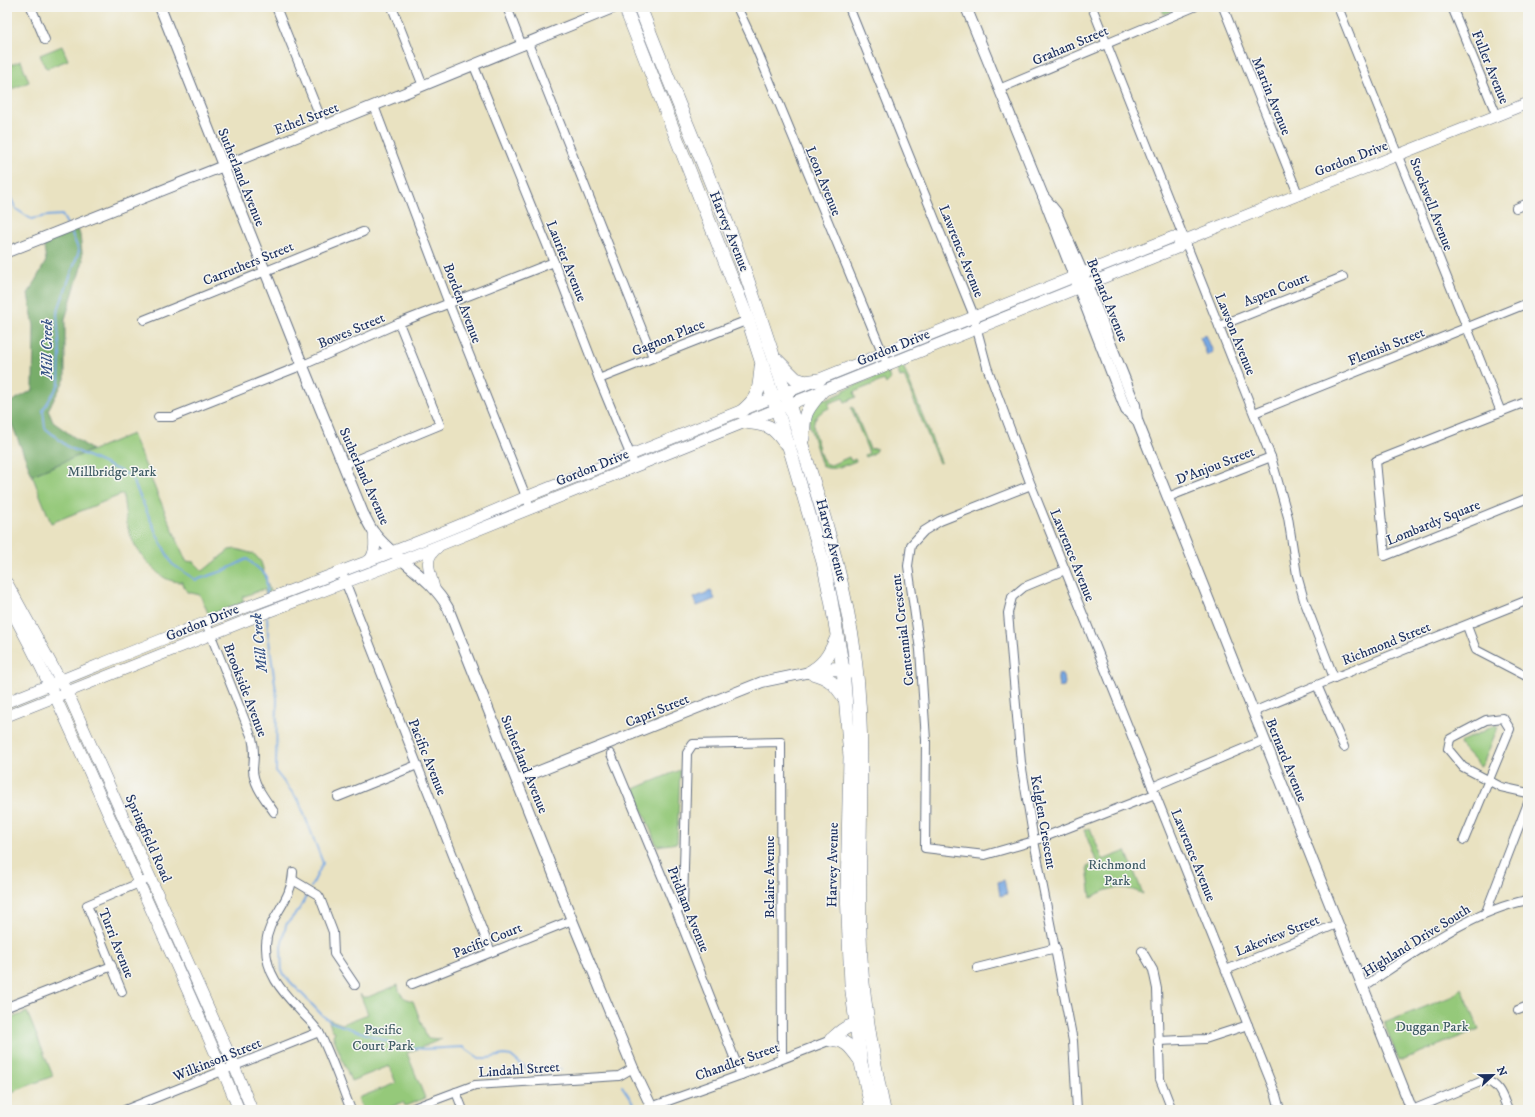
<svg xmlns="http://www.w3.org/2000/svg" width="1535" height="1117" font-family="'IM FELL DW Pica',serif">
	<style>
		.green { fill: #95c97a; stroke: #587c6c }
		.forest { fill: #78ad6a; stroke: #4a6e64 }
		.water { fill: #77a8e2; stroke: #496ca0 }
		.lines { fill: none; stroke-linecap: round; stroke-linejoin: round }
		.stream { stroke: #77a8e2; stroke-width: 2 }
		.minor-casing { stroke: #636e81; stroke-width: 10 }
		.tertiary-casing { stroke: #636e81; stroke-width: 12 }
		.secondary-casing { stroke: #636e81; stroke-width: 12 }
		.trunk-casing { stroke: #636e81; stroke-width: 14 }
		.minor { stroke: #fff; stroke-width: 8 }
		.tertiary { stroke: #fff; stroke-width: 10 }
		.secondary { stroke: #fff; stroke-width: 11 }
		.trunk { stroke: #fff; stroke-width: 13 }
		.labels { text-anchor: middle; stroke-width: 3; stroke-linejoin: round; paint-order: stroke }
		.street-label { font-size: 14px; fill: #1b2f5e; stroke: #f6f6f2 }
		.park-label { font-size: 14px; fill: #405d66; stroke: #f6f6f2 }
		.water-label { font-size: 15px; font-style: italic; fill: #375386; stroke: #f6f6f2 }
	</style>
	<rect width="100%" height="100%" fill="#f6f6f2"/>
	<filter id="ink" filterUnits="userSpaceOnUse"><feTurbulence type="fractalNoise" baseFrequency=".025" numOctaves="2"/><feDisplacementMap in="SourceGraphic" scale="8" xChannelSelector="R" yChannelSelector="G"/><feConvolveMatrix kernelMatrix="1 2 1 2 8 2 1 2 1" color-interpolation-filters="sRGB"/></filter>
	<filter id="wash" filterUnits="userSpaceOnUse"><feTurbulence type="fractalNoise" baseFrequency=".012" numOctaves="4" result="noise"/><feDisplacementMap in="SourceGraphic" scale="16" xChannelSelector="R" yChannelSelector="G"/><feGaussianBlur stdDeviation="0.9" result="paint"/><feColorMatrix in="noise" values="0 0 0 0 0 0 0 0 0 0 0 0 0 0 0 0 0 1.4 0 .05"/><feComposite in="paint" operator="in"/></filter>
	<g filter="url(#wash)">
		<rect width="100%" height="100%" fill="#e9e2c1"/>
		<g class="green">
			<polygon points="1161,7 1180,7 1164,14"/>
			<polygon points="62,46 68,60 48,68 45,67 40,55"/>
			<polygon points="21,61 29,82 7,91 7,66"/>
			<polygon points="903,366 941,462 939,463 904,376 900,377 897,369"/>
			<path d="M888,372l2,8 -4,4 -2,-4 -30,12 2,5 -11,5 -2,-4 -14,5v5c-20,9 -17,19 -11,37 1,6 3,13 7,18l6,2 18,-8 2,4 4,-2 1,2c-11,4 -23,11 -34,5l-13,-42 2,-13 13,-13 2,2 18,-8v-2z"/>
			<polygon points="853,407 870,449 876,448 876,450 873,454 866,457 865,455 869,453 851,408"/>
			<path d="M132,434l54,127 8,1 9,9 26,-21 7,-1 18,5 7,8 9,30 -4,2 -2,-5 -22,8 2,5 -35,13 -9,-20 -13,-3 -5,-10c-13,0 -21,-5 -29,-14 -25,-26 -26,-39 -30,-74l-72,29 -19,-48z"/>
			<polygon points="1496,725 1498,727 1483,764 1480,766 1461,746 1460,743 1462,741"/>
			<polygon points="680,770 677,843 657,846 634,789"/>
			<path d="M1090,828l13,32 23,-9 17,43c-19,-9 -34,-8 -52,4l-4,-31 10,-4 -13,-33z"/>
			<path d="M398,985c1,10 6,14 15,16l14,37 15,1 -35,14 18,45 -20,8 -2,-4 -19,8h-21l-5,-12 38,-15 -7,-17 -38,15 -18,-45 2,-5 -3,-1 -4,-11 14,5 26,-10 -8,-20 3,3h5z"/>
			<polygon points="1462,988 1479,1029 1399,1061 1384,1023 1453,996"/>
			<polygon points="27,1012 53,1076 7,1094 7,1020"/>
		</g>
		<polygon class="forest" points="77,226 80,235 83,261 65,319 65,379 48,410 53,422 92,450 32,475 7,412 7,404 33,390 34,326 28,294 46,261 43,240"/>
		<g class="water">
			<polygon points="1206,335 1213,352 1207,355 1200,337"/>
			<polygon points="711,591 715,599 697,606 694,598"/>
			<path d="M1059,674l3,1 3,7 -1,4 -4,1c-2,-3 -3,-10 -1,-13z"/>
			<polygon points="1004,880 1007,894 1000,896 998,882"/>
		</g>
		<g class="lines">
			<g class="stream">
				<polyline points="7,190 16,209 31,219 47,216 62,215 67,224"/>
				<polyline points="70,229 79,251 57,313 60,355 59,384 43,410 45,428 68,447 131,476 158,537 172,564 196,580 223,571 247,559 266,575 267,595"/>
				<polyline points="267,617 268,633 277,698 276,772 299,801 323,863 311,887"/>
				<polyline points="309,891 300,908 286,925 281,947 282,973 322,1015 331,1022 401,1046 424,1049 463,1047 479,1058 488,1058 504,1055 511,1056 529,1071 544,1069 561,1069"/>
				<polyline points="622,1086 638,1110"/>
			</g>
		</g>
	</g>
	<g filter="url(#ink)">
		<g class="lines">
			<g class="minor-casing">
				<g id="minor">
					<polyline points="31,7 45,40"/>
					<polyline points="276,7 324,126"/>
					<polyline points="392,7 423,86"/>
					<polyline points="507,7 522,46"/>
					<polyline points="737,7 754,43 888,366"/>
					<polyline points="849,7 972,311 987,367 1031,485 1276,1095 1280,1110"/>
					<polyline points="1092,7 1271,457 1288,517 1297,575 1304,600 1334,678"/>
					<polyline points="1223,7 1298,194"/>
					<polyline points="1338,7 1501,412"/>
					<polyline points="1452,7 1497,116"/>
					<polyline points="528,43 653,357"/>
					<polyline points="474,66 554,262 599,379 635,466"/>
					<polyline points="999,89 1194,7"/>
					<polyline points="374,106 449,304 531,509"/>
					<polyline points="1516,208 1528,203"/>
					<polyline points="144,320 363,232"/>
					<polyline points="1219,326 1343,277"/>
					<polyline points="599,379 748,320"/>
					<polyline points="1528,401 1376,461 1385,556 1528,498"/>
					<polyline points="1254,413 1528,303"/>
					<polyline points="158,417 172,417 303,365 399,323 554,262"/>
					<polyline points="343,465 440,425 399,323"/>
					<polyline points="1031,485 940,521 924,531 911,545 908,566 920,650 926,740 925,848 985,855 1034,841 1155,794"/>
					<polyline points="1168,497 1271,457"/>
					<polyline points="1065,570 1024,587 1012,597 1008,613 1021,763 1034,841 1073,1041 1077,1110"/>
					<polyline points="341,571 491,952"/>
					<path d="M206,623l46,115c3,11 2,20 1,31 0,16 13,31 21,43"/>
					<polyline points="1467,626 1476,650 1528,677"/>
					<polyline points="1317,685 1344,747"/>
					<polyline points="1253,712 1334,678 1528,600"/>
					<polyline points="611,754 676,910 741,1075"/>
					<polyline points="1152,787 1264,740"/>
					<polyline points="338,797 417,765"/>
					<polyline points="1464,840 1510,729 1503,718 1486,720 1450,739 1448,749 1463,767 1501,787 1528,793"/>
					<path d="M293,872c-1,31 -26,45 -27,73 -1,31 19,49 38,70 6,6 12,12 16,19 12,24 21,51 31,76"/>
					<polyline points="293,880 318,895 320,898 333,932 334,954 355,985"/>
					<polyline points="676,910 683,907 687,753 693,744 781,742 782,1058"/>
					<polyline points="1486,912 1528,803"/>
					<polyline points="1142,951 1153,970 1157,989 1160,1079 1172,1110"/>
					<polyline points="977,968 1056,948"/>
					<polyline points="1226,970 1337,924"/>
					<polyline points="412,984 572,920"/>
					<path d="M1363,987c49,-32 107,-76 165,-87"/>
					<polyline points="122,992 87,905 151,878"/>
					<polyline points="7,1007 112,966"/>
					<polyline points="1518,1010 1528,1006"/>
					<polyline points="1158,1041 1205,1039 1248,1025"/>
					<polyline points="456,1092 463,1110"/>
					<polyline points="651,1107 741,1075 831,1040"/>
					<polyline points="125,1110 319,1032"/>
					<polyline points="408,1110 475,1085 619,1076 633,1068"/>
					<path d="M1412,1110l73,-30c15,5 17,16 23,30"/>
				</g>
			</g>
			<g class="tertiary-casing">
				<g id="tertiary">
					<path d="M160,7l138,347 65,159c4,7 7,15 12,21 22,27 56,43 73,74l124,312 61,148 20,42"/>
					<polyline points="966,7 1043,196 1126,410 1137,420"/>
					<polyline points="1043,196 1056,212 1080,267 1135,405 1137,420 1412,1110"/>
					<polyline points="7,252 324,126 615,7"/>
					<polyline points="517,780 762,682 810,672"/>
				</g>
			</g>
			<g class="secondary-casing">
				<g id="secondary">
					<path d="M369,561c7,-8 6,-18 5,-28"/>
					<polyline points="7,583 70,698 230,1056 252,1110"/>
					<path d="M434,588c-4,-17 -12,-29 4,-41"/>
					<path d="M7,603c43,76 76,156 112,235 40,91 83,180 120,272"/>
					<path d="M7,702c71,-28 141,-58 213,-85 103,-39 206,-76 306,-120l647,-260 12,3"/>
					<polyline points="7,716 265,613 388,566 1177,248 1185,240 1528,103"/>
				</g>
			</g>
			<g class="trunk-casing">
				<g id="trunk">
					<polyline points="625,7 748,320 790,450 823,562 831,600 843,669 850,757 847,892 851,984 861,1063 872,1110"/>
					<path d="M640,7c30,78 64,156 94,234 22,61 42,123 62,185 22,69 44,139 56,210 16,99 5,199 8,298 1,59 12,119 24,176"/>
					<polyline points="777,360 796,379 805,382 819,380"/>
					<path d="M741,412c19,-15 18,-23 20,-45"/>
					<path d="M745,422c21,3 26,2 39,20"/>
					<path d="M803,438c1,-27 3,-27 19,-47"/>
					<path d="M813,670c13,-8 18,-19 24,-33"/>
					<path d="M810,672c13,-2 27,-6 40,0"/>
					<path d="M812,673c18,5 23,11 33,26"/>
					<path d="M831,1040c11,-10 18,-19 32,-10"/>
					<path d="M831,1040c14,-2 21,9 29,20"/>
				</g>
			</g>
			<use href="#minor" class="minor"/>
			<use href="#tertiary" class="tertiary"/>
			<use href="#secondary" class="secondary"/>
			<use href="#trunk" class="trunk"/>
		</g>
	</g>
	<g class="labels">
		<g class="street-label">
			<text transform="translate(1070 45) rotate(-23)" y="5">Graham Street</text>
			<text transform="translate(1491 67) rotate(68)" y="5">Fuller Avenue</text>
			<text transform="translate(1272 96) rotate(68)" y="5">Martin Avenue</text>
			<text transform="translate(306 118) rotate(-21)" y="5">Ethel Street</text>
			<text transform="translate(1351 158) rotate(-21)" y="5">Gordon Drive</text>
			<text transform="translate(242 177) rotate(68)" y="5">Sutherland Avenue</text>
			<text transform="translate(824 181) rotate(68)" y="5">Leon Avenue</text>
			<text transform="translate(1432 204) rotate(69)" y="5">Stockwell Avenue</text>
			<text transform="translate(730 231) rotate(68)" y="5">Harvey Avenue</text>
			<text transform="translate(962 251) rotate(68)" y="5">Lawrence Avenue</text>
			<text transform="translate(567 261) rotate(68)" y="5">Laurier Avenue</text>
			<text transform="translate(248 263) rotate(-22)" y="5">Carruthers Street</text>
			<text transform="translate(1276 289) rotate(-22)" y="5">Aspen Court</text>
			<text transform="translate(1108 300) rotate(68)" y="5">Bernard Avenue</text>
			<text transform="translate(463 303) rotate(69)" y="5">Borden Avenue</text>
			<text transform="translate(351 330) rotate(-23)" y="5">Bowes Street</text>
			<text transform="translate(1236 334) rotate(68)" y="5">Lawson Avenue</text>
			<text transform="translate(668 337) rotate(-22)" y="5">Gagnon Place</text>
			<text transform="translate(1386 346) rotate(-22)" y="5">Flemish Street</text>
			<text transform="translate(893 347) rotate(-22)" y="5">Gordon Drive</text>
			<text transform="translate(1215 465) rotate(-21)" y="5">D'Anjou Street</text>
			<text transform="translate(592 467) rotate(-22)" y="5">Gordon Drive</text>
			<text transform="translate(365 476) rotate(66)" y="5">Sutherland Avenue</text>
			<text transform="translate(1433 522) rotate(-22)" y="5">Lombardy Square</text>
			<text transform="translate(832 540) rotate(75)" y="5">Harvey Avenue</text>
			<text transform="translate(1073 555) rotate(68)" y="5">Lawrence Avenue</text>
			<text transform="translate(202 622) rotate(-22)" y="5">Gordon Drive</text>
			<text transform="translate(902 630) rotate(-97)" y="5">Centennial Crescent</text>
			<text transform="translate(1386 643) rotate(-22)" y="5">Richmond Street</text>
			<text transform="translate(246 690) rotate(69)" y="5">Brookside Avenue</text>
			<text transform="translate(657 710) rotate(-22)" y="5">Capri Street</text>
			<text transform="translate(428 757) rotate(68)" y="5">Pacific Avenue</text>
			<text transform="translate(1287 760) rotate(68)" y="5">Bernard Avenue</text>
			<text transform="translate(525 764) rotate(68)" y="5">Sutherland Avenue</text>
			<text transform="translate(1044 822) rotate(80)" y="5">Kelglen Crescent</text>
			<text transform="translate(149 838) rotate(66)" y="5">Springfield Road</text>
			<text transform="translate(1194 855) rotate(68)" y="5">Lawrence Avenue</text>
			<text transform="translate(832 865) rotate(-89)" y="5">Harvey Avenue</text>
			<text transform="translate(769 877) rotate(-90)" y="5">Belaire Avenue</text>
			<text transform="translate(689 909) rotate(68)" y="5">Pridham Avenue</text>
			<text transform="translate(1277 935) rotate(-22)" y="5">Lakeview Street</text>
			<text transform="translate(487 940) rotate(-22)" y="5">Pacific Court</text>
			<text transform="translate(1416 940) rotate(-32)" y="5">Highland Drive South</text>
			<text transform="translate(117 943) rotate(68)" y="5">Turri Avenue</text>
			<text transform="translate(217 1059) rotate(-22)" y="5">Wilkinson Street</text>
			<text transform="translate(737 1061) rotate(-20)" y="5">Chandler Street</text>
			<text transform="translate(519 1069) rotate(-4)" y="5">Lindahl Street</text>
		</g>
		<g class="park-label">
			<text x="112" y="476">Millbridge Park</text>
			<text x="1117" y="869">Richmond<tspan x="1117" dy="16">Park</tspan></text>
			<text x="1432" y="1031">Duggan Park</text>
			<text x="383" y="1034">Pacific<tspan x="383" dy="16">Court Park</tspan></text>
		</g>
		<g class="water-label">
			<text transform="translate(47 349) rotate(-90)" y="5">Mill Creek</text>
			<text transform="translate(259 643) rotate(-96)" y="5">Mill Creek</text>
		</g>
	</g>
	<rect width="1535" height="1117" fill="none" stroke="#f6f6f2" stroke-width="24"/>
	<g transform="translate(1493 1075) rotate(68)" stroke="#f6f6f2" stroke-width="3" paint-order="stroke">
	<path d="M0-3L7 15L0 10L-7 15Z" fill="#1b2f5e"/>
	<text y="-6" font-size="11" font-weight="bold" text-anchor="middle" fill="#1b2f5e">N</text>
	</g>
</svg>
